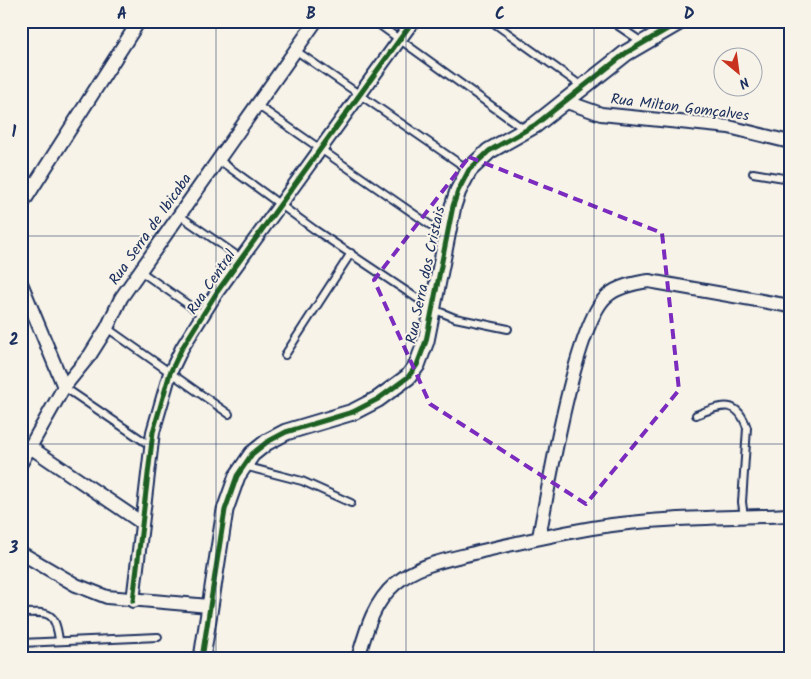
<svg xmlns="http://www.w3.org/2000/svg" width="811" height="679" font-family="Kalam,sans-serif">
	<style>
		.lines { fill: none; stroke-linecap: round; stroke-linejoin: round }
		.service-casing { stroke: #1b2f5e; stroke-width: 10 }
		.minor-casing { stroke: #1b2f5e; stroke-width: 16 }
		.tertiary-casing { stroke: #1b2f5e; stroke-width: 19 }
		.service { stroke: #f7f3e8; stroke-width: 6 }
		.minor { stroke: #f7f3e8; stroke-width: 12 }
		.tertiary { stroke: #f7f3e8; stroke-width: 15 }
		.cycleway-casing { stroke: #f7f3e8; stroke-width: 8 }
		.cycleway { stroke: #1b5e20; stroke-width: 5 }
		.marked { fill: none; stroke: #7b2cbf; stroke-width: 4; stroke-dasharray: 10 6; stroke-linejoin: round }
		.grid { fill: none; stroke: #1b2f5e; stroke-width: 1; stroke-opacity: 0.55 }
		.labels { text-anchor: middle; stroke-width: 4; stroke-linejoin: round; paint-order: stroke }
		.street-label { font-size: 15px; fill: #1b2f5e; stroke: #f7f3e8 }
		.neatline { fill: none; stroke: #1b2f5e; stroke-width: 2 }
		.grid-label { font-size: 16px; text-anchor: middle; font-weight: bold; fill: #1b2f5e }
	</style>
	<rect width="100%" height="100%" fill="#f7f3e8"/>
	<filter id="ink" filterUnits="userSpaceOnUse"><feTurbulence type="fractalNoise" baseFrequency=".02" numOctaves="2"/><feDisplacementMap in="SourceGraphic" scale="10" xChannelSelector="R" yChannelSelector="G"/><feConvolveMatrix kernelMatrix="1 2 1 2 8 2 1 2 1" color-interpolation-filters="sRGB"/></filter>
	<g filter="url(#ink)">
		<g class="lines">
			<g class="service-casing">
				<g id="service">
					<polyline points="374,21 525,130"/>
					<polyline points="491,21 583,87"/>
					<polyline points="611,21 642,42"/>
					<polyline points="295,50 469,170"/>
					<polyline points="257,105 446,236"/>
					<polyline points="219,160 315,230 433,309 455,318 508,329"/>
					<polyline points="753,173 790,179"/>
					<polyline points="179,215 242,259"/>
					<polyline points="140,271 203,315"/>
					<polyline points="107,328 229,414"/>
					<polyline points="285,355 351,253"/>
					<polyline points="64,387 151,446"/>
					<path d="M696,415c24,-9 41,-18 51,13l-5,74 2,15"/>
					<polyline points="244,466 302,481 351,503"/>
					<path d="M21,613c28,-1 34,-2 38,27"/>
					<polyline points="21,643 158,637"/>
				</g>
			</g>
			<g class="minor-casing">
				<g id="minor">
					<polyline points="567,102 601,114 729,127 790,142"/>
					<polyline points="21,206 139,21"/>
					<polyline points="21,283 64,387"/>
					<polyline points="30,447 142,523"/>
					<polyline points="21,463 64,387 90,355 107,328 121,298 316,21"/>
					<path d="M539,537c9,-46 36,-214 68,-241 11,-10 28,-13 42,-15l141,25"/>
					<polyline points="21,553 76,585 107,597 209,606"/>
					<polyline points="133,601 153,432 170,373 182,348 217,292 413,21"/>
					<path d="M358,658c8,-27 15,-55 37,-74 24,-21 57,-25 87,-33 43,-10 86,-20 130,-26 58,-8 119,-7 178,-10"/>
				</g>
			</g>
			<g class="tertiary-casing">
				<polyline id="tertiary" points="202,658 225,510 237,476 252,454 267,442 286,432 353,412 378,399 408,377 417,365 426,341 453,206 458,191 469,170 489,151 535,125 626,53 681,21"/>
			</g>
			<use href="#service" class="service"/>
			<use href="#minor" class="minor"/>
			<use href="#tertiary" class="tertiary"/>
			<g class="cycleway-casing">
				<g id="cycleway">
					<polyline points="133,601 153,432 170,373 182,348 217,292 413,21"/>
					<polyline points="202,658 225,510 237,476 252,454 267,442 286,432 353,412 378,399 408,377 417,365 426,341 453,206 458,191 469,170 489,151 535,125 626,53 681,21"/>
				</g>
			</g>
			<use href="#cycleway" class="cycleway"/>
		</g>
	</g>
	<path class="marked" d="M469,157l193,76 17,157 -93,114 -156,-100 -56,-124z"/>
	<path class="grid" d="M216,21v637M406,21v637M594,21v637M21,236h769M21,444h769"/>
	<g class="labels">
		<g class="street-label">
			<text transform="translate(680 107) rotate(7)" y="5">Rua Milton Gomçalves</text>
			<text transform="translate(150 229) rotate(-55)" y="5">Rua Serra de Ibicaba</text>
			<text transform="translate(425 275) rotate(-78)" y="5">Rua Serra dos Cristais</text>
			<text transform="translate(211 282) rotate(-56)" y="5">Rua Central</text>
		</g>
	</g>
	<rect width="811" height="679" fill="none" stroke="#f7f3e8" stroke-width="55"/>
	<g transform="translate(738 72) rotate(151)"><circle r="24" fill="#f7f3e8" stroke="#9fa5b1"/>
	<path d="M0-4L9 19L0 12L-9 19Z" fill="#c8321e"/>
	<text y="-8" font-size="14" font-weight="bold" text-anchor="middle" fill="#1b2f5e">N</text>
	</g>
	<rect x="28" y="28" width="756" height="624" class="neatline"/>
	<g class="grid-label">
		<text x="122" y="19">A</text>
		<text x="311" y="19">B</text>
		<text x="500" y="19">C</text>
		<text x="689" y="19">D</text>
		<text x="14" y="137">1</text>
		<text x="14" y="345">2</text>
		<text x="14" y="553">3</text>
	</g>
</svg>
